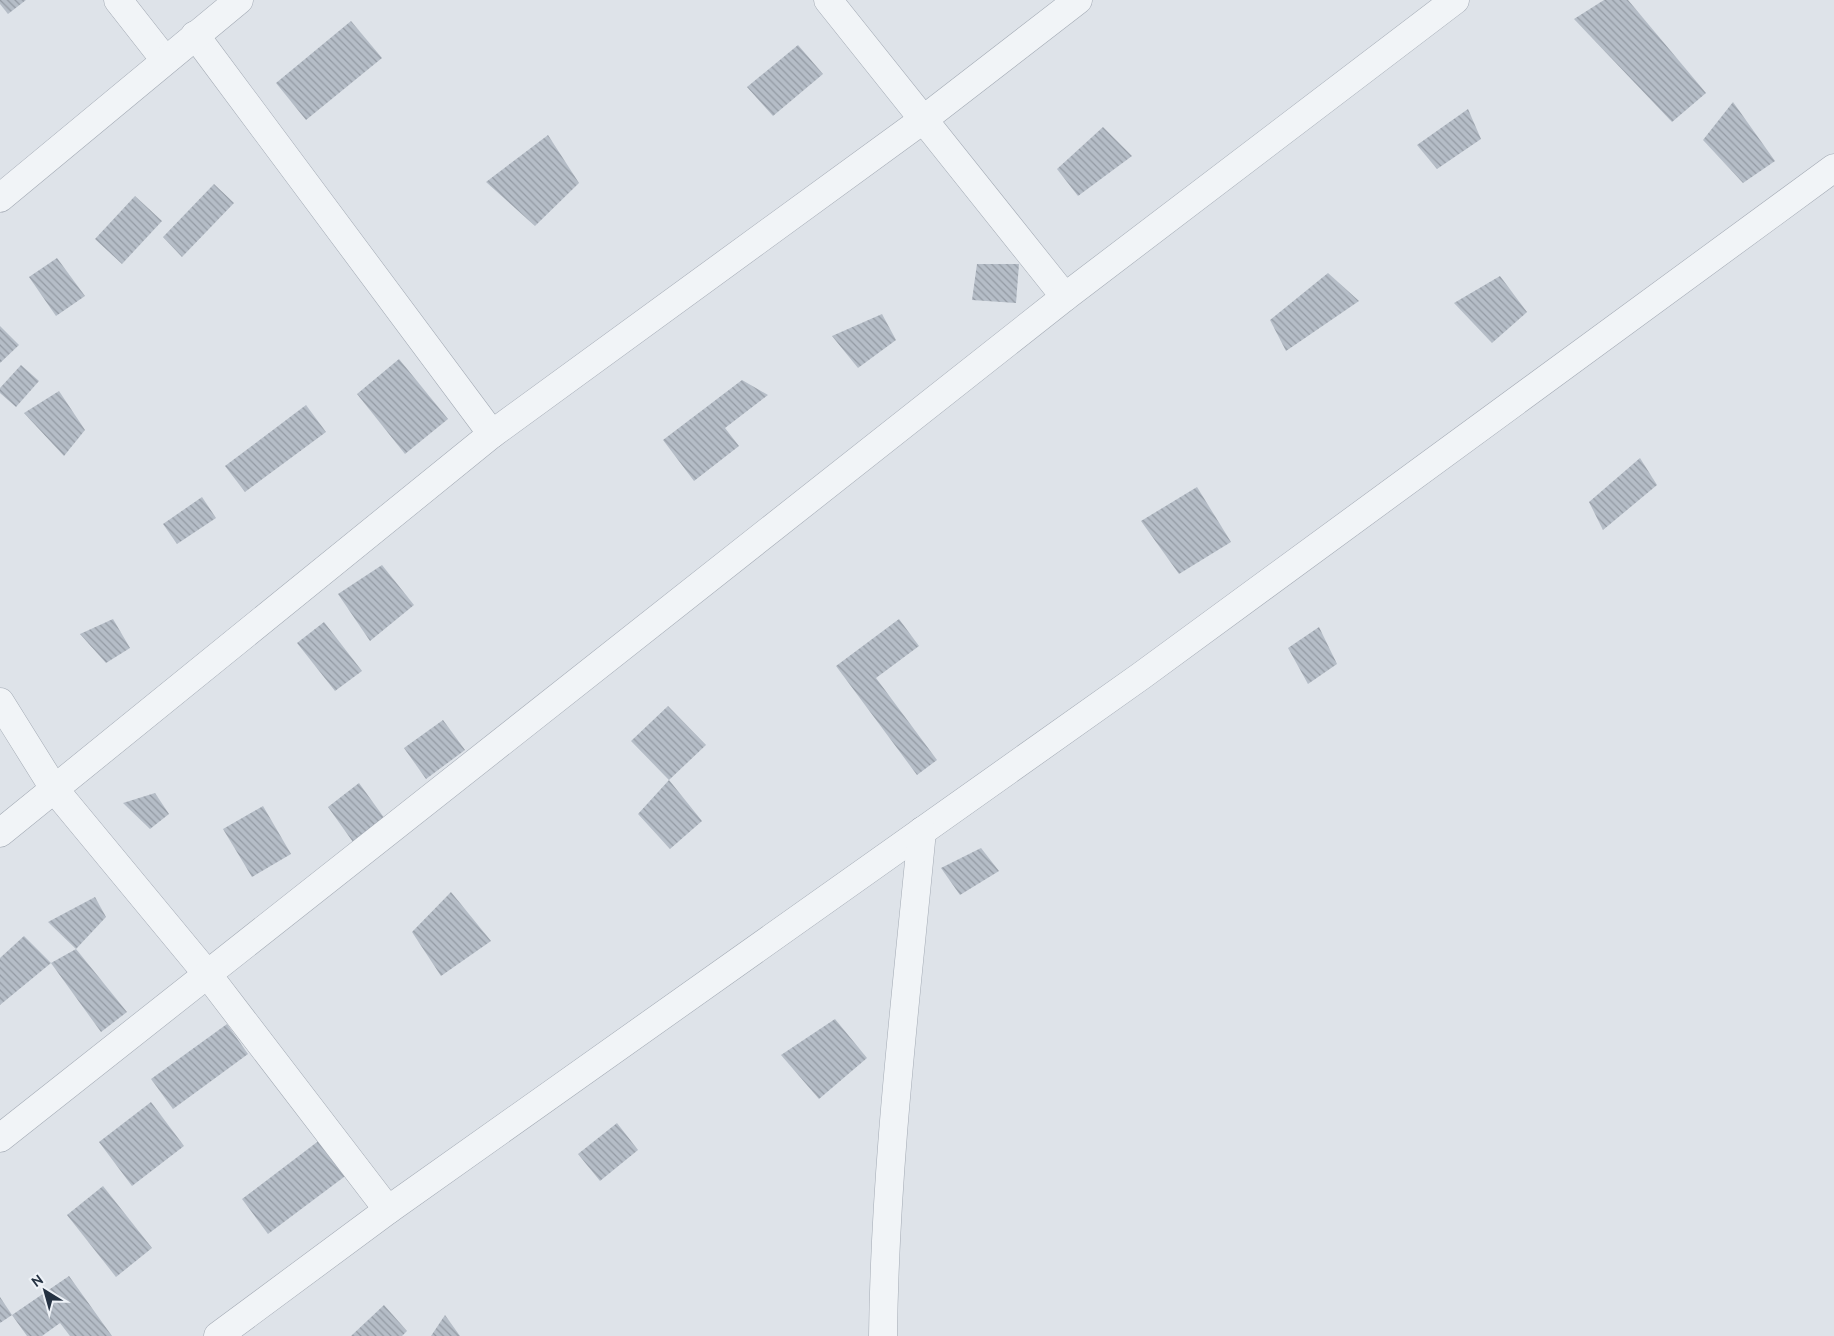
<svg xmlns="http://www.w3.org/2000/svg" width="1834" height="1336" font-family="Ubuntu,sans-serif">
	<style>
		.building { fill: url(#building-back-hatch) }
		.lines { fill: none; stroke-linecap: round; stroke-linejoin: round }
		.minor-casing { stroke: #a3aab4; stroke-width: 29 }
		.minor { stroke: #f1f4f7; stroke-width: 28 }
	</style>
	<defs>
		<pattern id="building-back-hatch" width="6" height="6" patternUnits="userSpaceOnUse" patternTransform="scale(1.25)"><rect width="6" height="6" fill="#b5bdc7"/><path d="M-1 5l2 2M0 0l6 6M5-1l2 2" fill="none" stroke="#939aa3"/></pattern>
	</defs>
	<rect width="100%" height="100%" fill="#dee3e9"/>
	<g class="building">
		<polygon points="0,0 26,0 8,14 0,4"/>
		<polygon points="1604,0 1628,0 1706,93 1672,122 1574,19"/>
		<polygon points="351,21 382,58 306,120 276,83"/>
		<polygon points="798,45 823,74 773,116 747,87"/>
		<polygon points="1733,102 1775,161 1743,183 1703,140"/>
		<polygon points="1468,109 1481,139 1437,169 1417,145"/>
		<polygon points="1103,127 1132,156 1078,196 1057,169"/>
		<polygon points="548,135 579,183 535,226 486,182"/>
		<polygon points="214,184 234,203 182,257 163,237"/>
		<polygon points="135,196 162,221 122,264 95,239"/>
		<polygon points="57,258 85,296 56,316 29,277"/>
		<polygon points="977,264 1019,264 1016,303 972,300"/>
		<polygon points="1328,273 1359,301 1286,351 1270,320"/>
		<polygon points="1500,276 1527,312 1492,343 1454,303"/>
		<polygon points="882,314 896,340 858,368 832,336"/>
		<polygon points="0,326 19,345 0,363"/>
		<polygon points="399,359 448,419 405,454 357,394"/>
		<polygon points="21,365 39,381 16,407 0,393 0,388"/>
		<polygon points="742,380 768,395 725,428 739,446 694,481 663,440"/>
		<polygon points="59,391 85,430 64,456 24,413"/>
		<polygon points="306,405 326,432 245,492 225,466"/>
		<polygon points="1640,458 1657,485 1603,530 1589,502"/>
		<polygon points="1197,487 1231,542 1179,574 1141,521"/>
		<polygon points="202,497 216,518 177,544 163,524"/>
		<polygon points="382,565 414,605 370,641 338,594"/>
		<polygon points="113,619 130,648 106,663 80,634"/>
		<polygon points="899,619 919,646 876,678 937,760 917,775 836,666"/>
		<polygon points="324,622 362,671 335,691 297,643"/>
		<polygon points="1319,627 1337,664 1308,684 1288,648"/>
		<polygon points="668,706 706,745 669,780 702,821 670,849 638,814 669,780 631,741"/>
		<polygon points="443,720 465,750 426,779 404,748"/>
		<polygon points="359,783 385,819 353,842 328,807"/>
		<polygon points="155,793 169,814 150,829 123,803"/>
		<polygon points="263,806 291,854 252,877 223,829"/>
		<polygon points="981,848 999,871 960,895 941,868"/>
		<polygon points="451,892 491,941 441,976 412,932"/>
		<polygon points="95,897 106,917 76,949 48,922"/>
		<polygon points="24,936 51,963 0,1005 0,958"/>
		<polygon points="76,949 127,1012 101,1032 51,963"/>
		<polygon points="835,1019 867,1058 819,1099 781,1055"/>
		<polygon points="227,1024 248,1054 173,1109 151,1079"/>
		<polygon points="151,1102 184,1146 132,1186 99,1142"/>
		<polygon points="617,1123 638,1150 600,1181 578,1154"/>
		<polygon points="329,1133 356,1168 268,1234 242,1199"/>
		<polygon points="103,1186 152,1248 116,1277 67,1215"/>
		<polygon points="69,1276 112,1336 70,1336 60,1323 42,1336 27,1336 12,1315"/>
		<polygon points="0,1297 12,1315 0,1323"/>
		<polygon points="384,1305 407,1331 402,1336 351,1336"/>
		<polygon points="445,1315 460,1336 431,1336"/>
	</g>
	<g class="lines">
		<g class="minor-casing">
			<g id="minor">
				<polyline points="118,0 165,60"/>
				<polyline points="828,0 1065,297"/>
				<polyline points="195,35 492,434"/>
				<polyline points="0,198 239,0"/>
				<polyline points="0,702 55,790 208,975 388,1210"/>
				<polyline points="0,833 492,434 924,119 1078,0"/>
				<polyline points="0,1138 1065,297 1455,0"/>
				<polyline points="218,1336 388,1210 1141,676 1834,168"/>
				<path d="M883,1336c2,-169 23,-337 39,-505"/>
			</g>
		</g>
		<use href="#minor" class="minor"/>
	</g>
	<g transform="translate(45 1291) rotate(323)" stroke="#eef2f7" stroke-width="4" paint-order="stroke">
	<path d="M0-4L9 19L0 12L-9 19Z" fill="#253242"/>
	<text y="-8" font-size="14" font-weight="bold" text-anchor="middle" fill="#253242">N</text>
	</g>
</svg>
